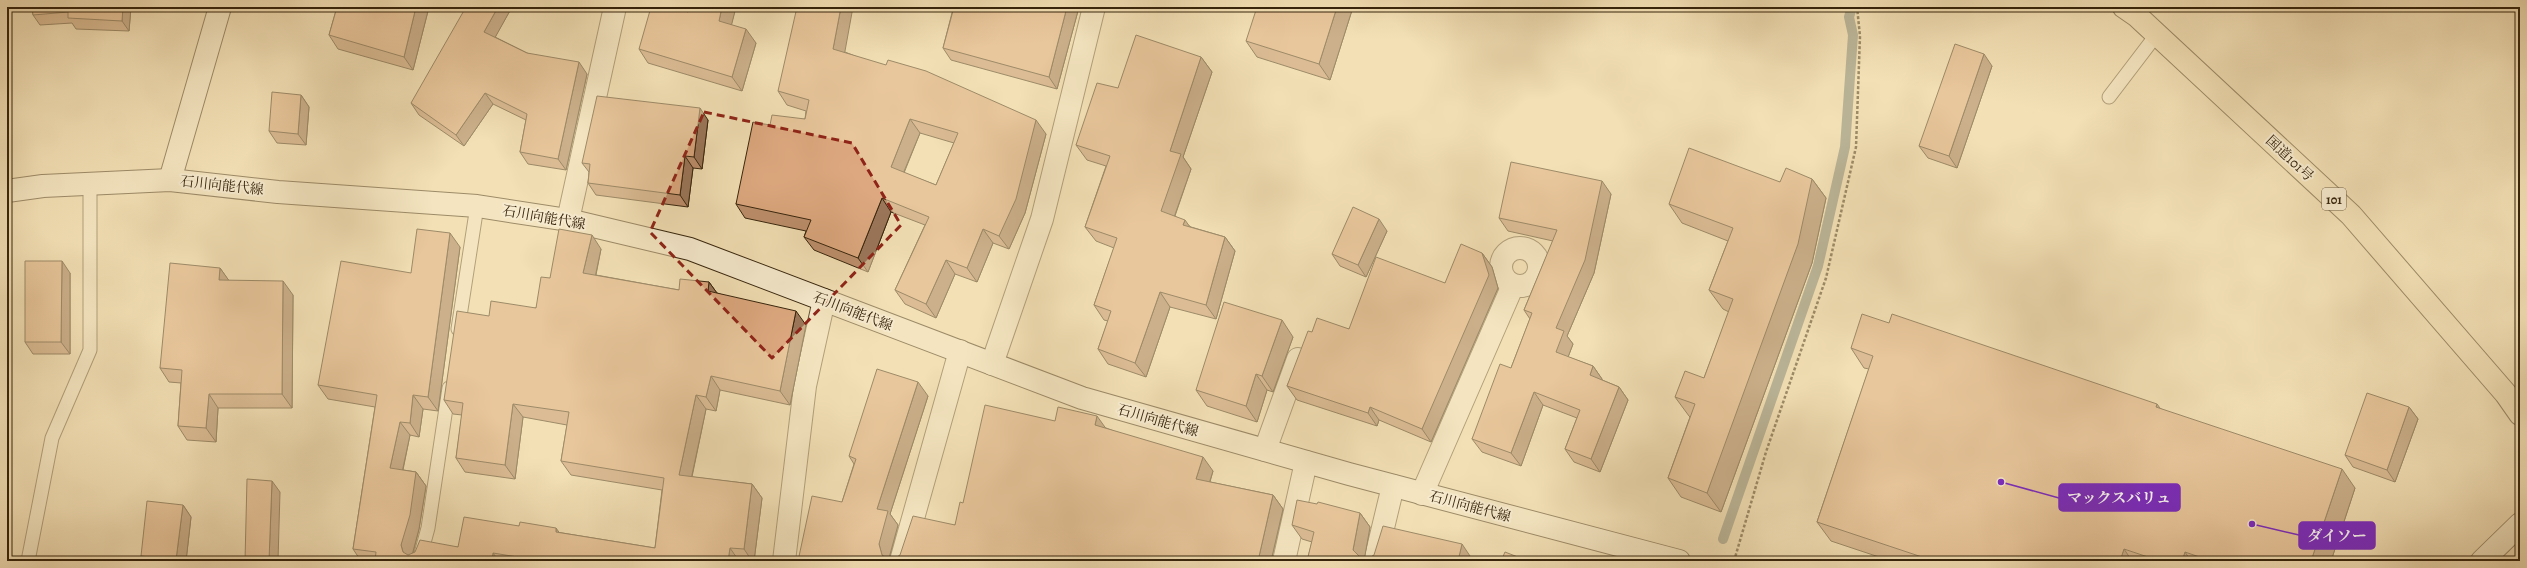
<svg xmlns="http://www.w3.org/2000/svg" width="2527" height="568" font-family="Alegreya,'Noto Serif JP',serif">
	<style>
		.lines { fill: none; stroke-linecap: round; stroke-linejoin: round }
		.stream { stroke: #767e74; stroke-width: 10 }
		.lane-casing { stroke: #655336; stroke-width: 15 }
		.street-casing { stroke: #655336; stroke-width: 24 }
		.secondary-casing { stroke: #36240c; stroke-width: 24 }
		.highway-casing { stroke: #36240c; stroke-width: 24 }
		.path { stroke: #36240c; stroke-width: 2.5; stroke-dasharray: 3 2; stroke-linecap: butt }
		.lane { stroke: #f7ebcf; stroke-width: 13 }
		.street { stroke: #f7ebcf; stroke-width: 22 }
		.secondary { stroke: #f7ebcf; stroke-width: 22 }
		.highway { stroke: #f3e0b5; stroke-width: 22 }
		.wall { fill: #be906d; stroke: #36240c; fill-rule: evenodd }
		.shaded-wall { fill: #9b7659; stroke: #36240c }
		.building { fill: #dda87f; stroke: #36240c; fill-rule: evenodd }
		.marked { fill: none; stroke: #8f2418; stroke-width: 3; stroke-dasharray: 8 5; stroke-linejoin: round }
		.labels { text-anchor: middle; stroke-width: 4; stroke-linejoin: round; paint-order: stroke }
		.shield { fill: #f7ebcf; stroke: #706046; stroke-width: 1 }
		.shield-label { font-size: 13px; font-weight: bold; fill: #36240c }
		.street-label { font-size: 14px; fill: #36240c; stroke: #f7ebcf }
		.leader { fill: none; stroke: #7b2cbf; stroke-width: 1.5 }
		.callout-dot { fill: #7b2cbf; stroke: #f7ebcf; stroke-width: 1.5 }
		.callout { fill: #7b2cbf; stroke: #7b2cbf; stroke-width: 1.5 }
		.callout-label { font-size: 15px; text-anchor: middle; font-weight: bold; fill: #fff }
	</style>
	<rect width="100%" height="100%" fill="#f3e0b5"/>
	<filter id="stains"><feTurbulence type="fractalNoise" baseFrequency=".005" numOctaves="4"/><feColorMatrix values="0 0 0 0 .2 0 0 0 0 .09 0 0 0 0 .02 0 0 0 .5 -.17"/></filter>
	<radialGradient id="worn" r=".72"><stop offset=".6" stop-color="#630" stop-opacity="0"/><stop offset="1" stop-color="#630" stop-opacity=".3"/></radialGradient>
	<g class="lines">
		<polyline class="stream" points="1723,539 1818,266 1845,147 1853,35 1849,17 1852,7"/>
		<g class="lane-casing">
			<g id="lane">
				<polyline points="2109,97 2157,34"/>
				<polyline points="458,329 477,206"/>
				<polyline points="28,561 52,438 90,350 90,184"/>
				<polyline points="419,561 428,528 449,388"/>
			</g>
		</g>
		<g class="street-casing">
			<g id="street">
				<polyline points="568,220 615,7"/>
				<circle cx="1520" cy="267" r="19"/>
				<polyline points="992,364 1042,219 1094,7"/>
				<polyline points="1265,450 1298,359"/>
				<polyline points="1422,494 1513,285"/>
				<polyline points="784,561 805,386 824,300"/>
				<polyline points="901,561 960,351"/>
				<polyline points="1284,561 1306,462"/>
				<polyline points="1375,561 1393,486"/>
			</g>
		</g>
		<g class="secondary-casing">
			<g id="secondary">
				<polyline points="170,180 220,7"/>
				<polyline points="7,191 43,186 170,180 278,192 477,206 568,220 690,249 1082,398 1349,474 1679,561"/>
				<polyline points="2482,561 2520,524"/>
			</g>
		</g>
		<g class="highway-casing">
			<polyline id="highway" points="2124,7 2137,16 2351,215 2506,394 2520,414"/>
		</g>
		<polyline class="path" points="1734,561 1766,452 1826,278 1856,147 1860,36 1857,7"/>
		<use href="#lane" class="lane"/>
		<use href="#street" class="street"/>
		<use href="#secondary" class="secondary"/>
		<use href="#highway" class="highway"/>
	</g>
	<g class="wall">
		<polygon points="32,7 131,7 129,31 76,29 72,23 40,25 33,15"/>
		<polygon points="337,7 429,7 413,70 338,49 329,35"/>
		<polygon points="512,7 495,37 527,53 587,74 566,170 528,164 520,152 526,120 493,104 464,146 419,115 411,103"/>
		<polygon points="689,7 736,7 731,25 756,43 742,91 648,63 639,49 688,12"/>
		<polygon points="948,7 1079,7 1057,89 951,60 943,48 953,9 949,9"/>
		<polygon points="1353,7 1330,80 1257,57 1246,41"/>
		<path d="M845,52l201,82 -21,79 -16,36 -16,-6 -16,39 -22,-8 -19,44 -31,-14 -10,-14 30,-65 -34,-13 -23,60 -54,-22 -10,-13 2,-6 -61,-13 -9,-14 34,-79 35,-6 1,-8 -19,-6 -9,-14zM920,133l34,10 -18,42 -32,-12z"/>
		<polygon points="1201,57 1212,72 1183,157 1191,169 1175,216 1191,227 1225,237 1235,251 1216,319 1170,307 1146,377 1108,364 1098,349 1108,321 1104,320 1094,305 1114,248 1096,241 1085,227 1106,166 1087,160 1076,145 1118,88"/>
		<polygon points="1992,66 1957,168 1928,158 1919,146"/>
		<polygon points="301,95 309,107 306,145 277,143 269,131"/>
		<polygon points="708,120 702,169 693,168 688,207 596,195 588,183 589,172 582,163"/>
		<polygon points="1812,179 1826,198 1812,263 1721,512 1681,497 1668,478 1690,417 1689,416 1675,397 1704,378 1729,312 1723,309 1709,290 1728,241 1682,223 1669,204 1780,182"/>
		<polygon points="1611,194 1594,273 1567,336 1573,344 1568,357 1593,366 1602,379 1602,380 1619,387 1628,400 1600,472 1574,462 1565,449 1577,418 1543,405 1521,466 1482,452 1472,439 1511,368 1530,319 1524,310 1553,241 1508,231 1499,218"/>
		<polygon points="1387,231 1366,277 1340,266 1332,254"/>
		<polygon points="460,247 438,411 423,409 419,437 410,435 403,470 416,472 426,486 419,529 413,553 458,547 519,526 655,548 662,490 571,475 561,461 567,425 523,417 515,479 465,472 456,458 462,415 453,414 444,400 489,316 536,308 550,278 601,249 596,275 679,290 709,282 717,293 806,325 790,405 720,390 716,411 706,409 692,477 752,484 762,498 754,561 361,561 353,549 375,407 328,399 318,385 411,273"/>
		<polygon points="1482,253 1492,267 1498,288 1431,442 1379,420 1377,426 1297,400 1287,386 1312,332 1349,329 1445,283"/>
		<polygon points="220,268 229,281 293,295 292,408 218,408 216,442 187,440 178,426 181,383 169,382 160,368"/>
		<polygon points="70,273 70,354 33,354 25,342"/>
		<polygon points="1889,323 2161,409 2355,488 2331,561 1891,561 1831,541 1817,522 1869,369 1864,368 1851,348"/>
		<polygon points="1293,337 1273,392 1267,390 1257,422 1207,406 1196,390"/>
		<polygon points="928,396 890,514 898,525 889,559 894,559 955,525 963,503 1055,421 1106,428 1213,471 1210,482 1273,495 1283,509 1271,561 798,561 842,502 854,464 849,456"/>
		<polygon points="2409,407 2418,419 2395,482 2353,467 2345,455"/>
		<polygon points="183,505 191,517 186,561 144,561 141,556"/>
		<polygon points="1360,513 1370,527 1364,559 1472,559 1307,561 1312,542 1302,539 1292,525"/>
	</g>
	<g class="shaded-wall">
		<polygon points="123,7 131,7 129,31 122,21"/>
		<polygon points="416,7 429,7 413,70 404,57"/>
		<polygon points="498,7 512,7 492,43 484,32"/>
		<polygon points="722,7 736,7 729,35 719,21"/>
		<polygon points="841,7 853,7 843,62 833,49"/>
		<polygon points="1067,7 1079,7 1057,89 1049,77"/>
		<polygon points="1337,7 1353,7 1330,80 1319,64"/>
		<polygon points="746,29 756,43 742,91 732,77"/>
		<polygon points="1984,54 1992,66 1957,168 1949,156"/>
		<polygon points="1201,57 1212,72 1183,157 1191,169 1171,226 1161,211 1170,151"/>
		<polygon points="579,62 587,74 566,170 558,159"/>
		<polygon points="485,93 493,104 464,146 456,135"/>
		<polygon points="301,95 309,107 306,145 298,134"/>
		<polygon points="700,108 708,120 702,169 694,157"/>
		<polygon points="910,119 920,133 900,181 891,167"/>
		<polygon points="1036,120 1046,134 1025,213 1009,249 999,236"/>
		<polygon points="685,156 693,168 688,207 680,195"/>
		<polygon points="1812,179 1826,198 1812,263 1721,512 1707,493"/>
		<polygon points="1602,181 1611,194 1594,273 1567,336 1573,344 1565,365 1556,352 1556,328"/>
		<polygon points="882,198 891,212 868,272 858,258"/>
		<polygon points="1379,219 1387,231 1366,277 1358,265"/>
		<polygon points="1185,220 1195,234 1183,225"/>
		<polygon points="983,229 993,243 977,282 967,268"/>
		<polygon points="450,233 460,247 438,411 428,397"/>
		<polygon points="592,235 601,249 593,287 583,273"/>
		<polygon points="1225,237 1235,251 1216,319 1206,305"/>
		<polygon points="1482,253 1492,267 1498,288 1431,442 1422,429"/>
		<polygon points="946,260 955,274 936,318 926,304"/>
		<polygon points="62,261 70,273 70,354 61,342"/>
		<polygon points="220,268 230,282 219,280"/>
		<polygon points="283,281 293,295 292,408 282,394"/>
		<polygon points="709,282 719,296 708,291"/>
		<polygon points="1160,292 1170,307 1146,377 1135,363"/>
		<polygon points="796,311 806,325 790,405 780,391"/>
		<polygon points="1282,320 1293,337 1273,392 1262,376"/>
		<polygon points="1593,366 1602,379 1599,388 1590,375"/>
		<polygon points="1256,374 1267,390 1257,422 1246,406"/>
		<polygon points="711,376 720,390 716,411 706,397"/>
		<polygon points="918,382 928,396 890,514 898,525 889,558 890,561 882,555 879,544 877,509"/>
		<polygon points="1619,387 1628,400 1600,472 1591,459"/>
		<polygon points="1534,392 1543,405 1521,466 1511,453"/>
		<polygon points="209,394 218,408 216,442 206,428"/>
		<polygon points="413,395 423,409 419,437 410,423"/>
		<polygon points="696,395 706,409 689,489 679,475"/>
		<polygon points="513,404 523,417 515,479 505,465"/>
		<polygon points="2157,404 2171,423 2156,407"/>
		<polygon points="1370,407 1379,420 1377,426 1368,413"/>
		<polygon points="2409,407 2418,419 2395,482 2387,470"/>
		<polygon points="1097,416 1107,430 1095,425"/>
		<polygon points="400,422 410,435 400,482 390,468"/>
		<polygon points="1203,457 1213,471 1206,493 1196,479"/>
		<polygon points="2342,469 2355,488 2331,561 2311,561"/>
		<polygon points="416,472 426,486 419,529 411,559 403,552 401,545"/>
		<polygon points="272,481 280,492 278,561 269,561"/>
		<polygon points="752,484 762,498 754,561 752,561 744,549"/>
		<polygon points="1273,495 1283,509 1271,561 1258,561"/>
		<polygon points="183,505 191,517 186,561 177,561 176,560"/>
		<polygon points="1360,513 1370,527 1364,561 1353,550"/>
		<polygon points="556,528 566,542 556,532"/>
		<polygon points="1462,544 1472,559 1471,561 1458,561"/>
		<polygon points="730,548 739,561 728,561"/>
		<polygon points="2124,549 2132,561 2120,561"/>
		<polygon points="2185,552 2191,561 2182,561"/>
		<polygon points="493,553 499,561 492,561"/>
	</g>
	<g class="building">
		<polygon points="32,7 123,7 122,21 68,18 68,12 33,15"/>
		<polygon points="337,7 416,7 404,57 329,35"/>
		<polygon points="466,7 498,7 484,32 527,53 579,62 558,159 520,152 527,114 485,93 456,135 411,103"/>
		<polygon points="651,7 673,7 688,12 689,7 722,7 719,21 746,29 732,77 639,49"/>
		<path d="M797,7h44l-8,42 53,16 2,-5 38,11 110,49 -20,79 -17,37 -16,-7 -16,39 -21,-8 -20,44 -31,-14 34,-73 -47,-19 -24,60 -54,-21 7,-17 -75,-16 17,-82 17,3 2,-10 33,4 4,-19 -31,-9zM910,119l48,14 -22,52 -45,-18z"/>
		<polygon points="954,7 1067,7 1049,77 943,48"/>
		<polygon points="1257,7 1337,7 1319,64 1246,41"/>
		<polygon points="1136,35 1201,57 1170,151 1181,154 1161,211 1185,220 1183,225 1225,237 1206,305 1160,292 1135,363 1098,349 1111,311 1094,305 1117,238 1085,227 1110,156 1076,145 1097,83 1118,88"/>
		<polygon points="1955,44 1984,54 1949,156 1919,146"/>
		<polygon points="272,92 301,95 298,134 269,131"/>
		<polygon points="597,96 700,108 694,157 685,156 680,195 588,183 590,164 582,163"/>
		<polygon points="1689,148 1780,182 1786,168 1812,179 1798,244 1707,493 1668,478 1695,404 1675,397 1685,371 1704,378 1733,299 1709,290 1733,228 1669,204"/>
		<polygon points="1511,162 1602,181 1585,260 1556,328 1564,331 1556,352 1593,366 1590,375 1619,387 1591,459 1565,449 1580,410 1534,392 1511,453 1472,439 1500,364 1511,368 1532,313 1524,310 1557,230 1499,218"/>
		<polygon points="1353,207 1379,219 1358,265 1332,254"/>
		<polygon points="417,229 450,233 428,397 413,395 410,423 400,422 390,468 416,472 410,515 401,545 403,552 408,555 415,552 420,540 458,547 464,517 519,526 520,522 556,528 556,532 655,548 664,478 561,461 569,412 513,404 505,465 456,458 463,403 444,400 457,311 489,316 491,301 536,308 541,277 550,278 559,229 592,235 583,273 679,290 680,279 709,282 708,291 796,311 780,391 711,376 706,397 696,395 679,475 752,484 744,549 730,548 728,561 542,561 493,553 492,561 375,561 376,552 353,549 377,395 318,385 341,261 411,273"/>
		<polygon points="1461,244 1482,253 1489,275 1422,429 1370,407 1368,413 1287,386 1308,331 1312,332 1317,318 1349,329 1376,257 1445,283"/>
		<polygon points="25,261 62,261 61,342 25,342"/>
		<polygon points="170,263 220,268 219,280 283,281 282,394 209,394 206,428 178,426 182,370 160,368"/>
		<polygon points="1224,302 1282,320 1262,376 1256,374 1246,406 1196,390"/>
		<polygon points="1862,314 1889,323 1892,314 2157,404 2156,407 2342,469 2311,561 2211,561 2185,552 2182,561 2160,561 2124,549 2120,561 1934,561 1817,522 1873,356 1851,348"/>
		<polygon points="877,369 918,382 877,509 888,511 879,544 882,555 887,559 894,559 900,555 913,516 955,525 960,502 963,503 985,405 1055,421 1058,407 1097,416 1095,425 1203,457 1196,479 1273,495 1258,561 798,561 812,496 842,502 856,459 849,456"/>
		<polygon points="2367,393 2409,407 2387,470 2345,455"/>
		<polygon points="247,479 272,481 269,561 245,561"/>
		<polygon points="1297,500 1317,504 1318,502 1360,513 1353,550 1362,559 1369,558 1374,555 1383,526 1462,544 1458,561 1307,561 1314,532 1292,525"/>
		<polygon points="147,501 183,505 176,560 141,556"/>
		<polygon points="1505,552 1528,561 1501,561"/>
	</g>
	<path d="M0 0H2527V568H0ZM704,112l148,31 49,82 -129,133 -122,-126z" fill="#f3e0b5" fill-opacity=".55" fill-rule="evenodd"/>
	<path class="marked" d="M704,112l148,31 49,82 -129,133 -122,-126z"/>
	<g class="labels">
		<rect class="shield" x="2322" y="188" width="24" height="22" rx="3"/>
		<g class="shield-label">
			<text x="2334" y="204">101</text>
		</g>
		<g class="street-label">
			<text transform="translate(2290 158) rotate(43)" y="5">国道101号</text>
			<text transform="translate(222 185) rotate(6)" y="5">石川向能代線</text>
			<text transform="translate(544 217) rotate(10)" y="5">石川向能代線</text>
			<text transform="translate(853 311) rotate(21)" y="5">石川向能代線</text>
			<text transform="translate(1158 420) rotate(16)" y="5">石川向能代線</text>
			<text transform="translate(1470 506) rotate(15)" y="5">石川向能代線</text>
		</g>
	</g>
	<path class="leader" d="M2001 482L2059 498M2252 524L2299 535"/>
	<g class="callout-dot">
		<circle cx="2001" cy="482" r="4"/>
		<circle cx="2252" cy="524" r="4"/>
	</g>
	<g class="callout">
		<rect x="2059" y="484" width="121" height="27" rx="4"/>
		<rect x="2299" y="522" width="76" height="27" rx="4"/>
	</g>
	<g class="callout-label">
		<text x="2119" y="503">マックスバリュ</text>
		<text x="2337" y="541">ダイソー</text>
	</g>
	<rect width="2527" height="568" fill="none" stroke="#f3e0b5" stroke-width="24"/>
	<rect x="8" y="8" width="2511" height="552" fill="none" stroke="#36240c" stroke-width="2"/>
	<rect x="12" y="12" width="2503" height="544" fill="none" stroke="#36240c"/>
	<rect width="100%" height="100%" filter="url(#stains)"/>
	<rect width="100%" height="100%" fill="url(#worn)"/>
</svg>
